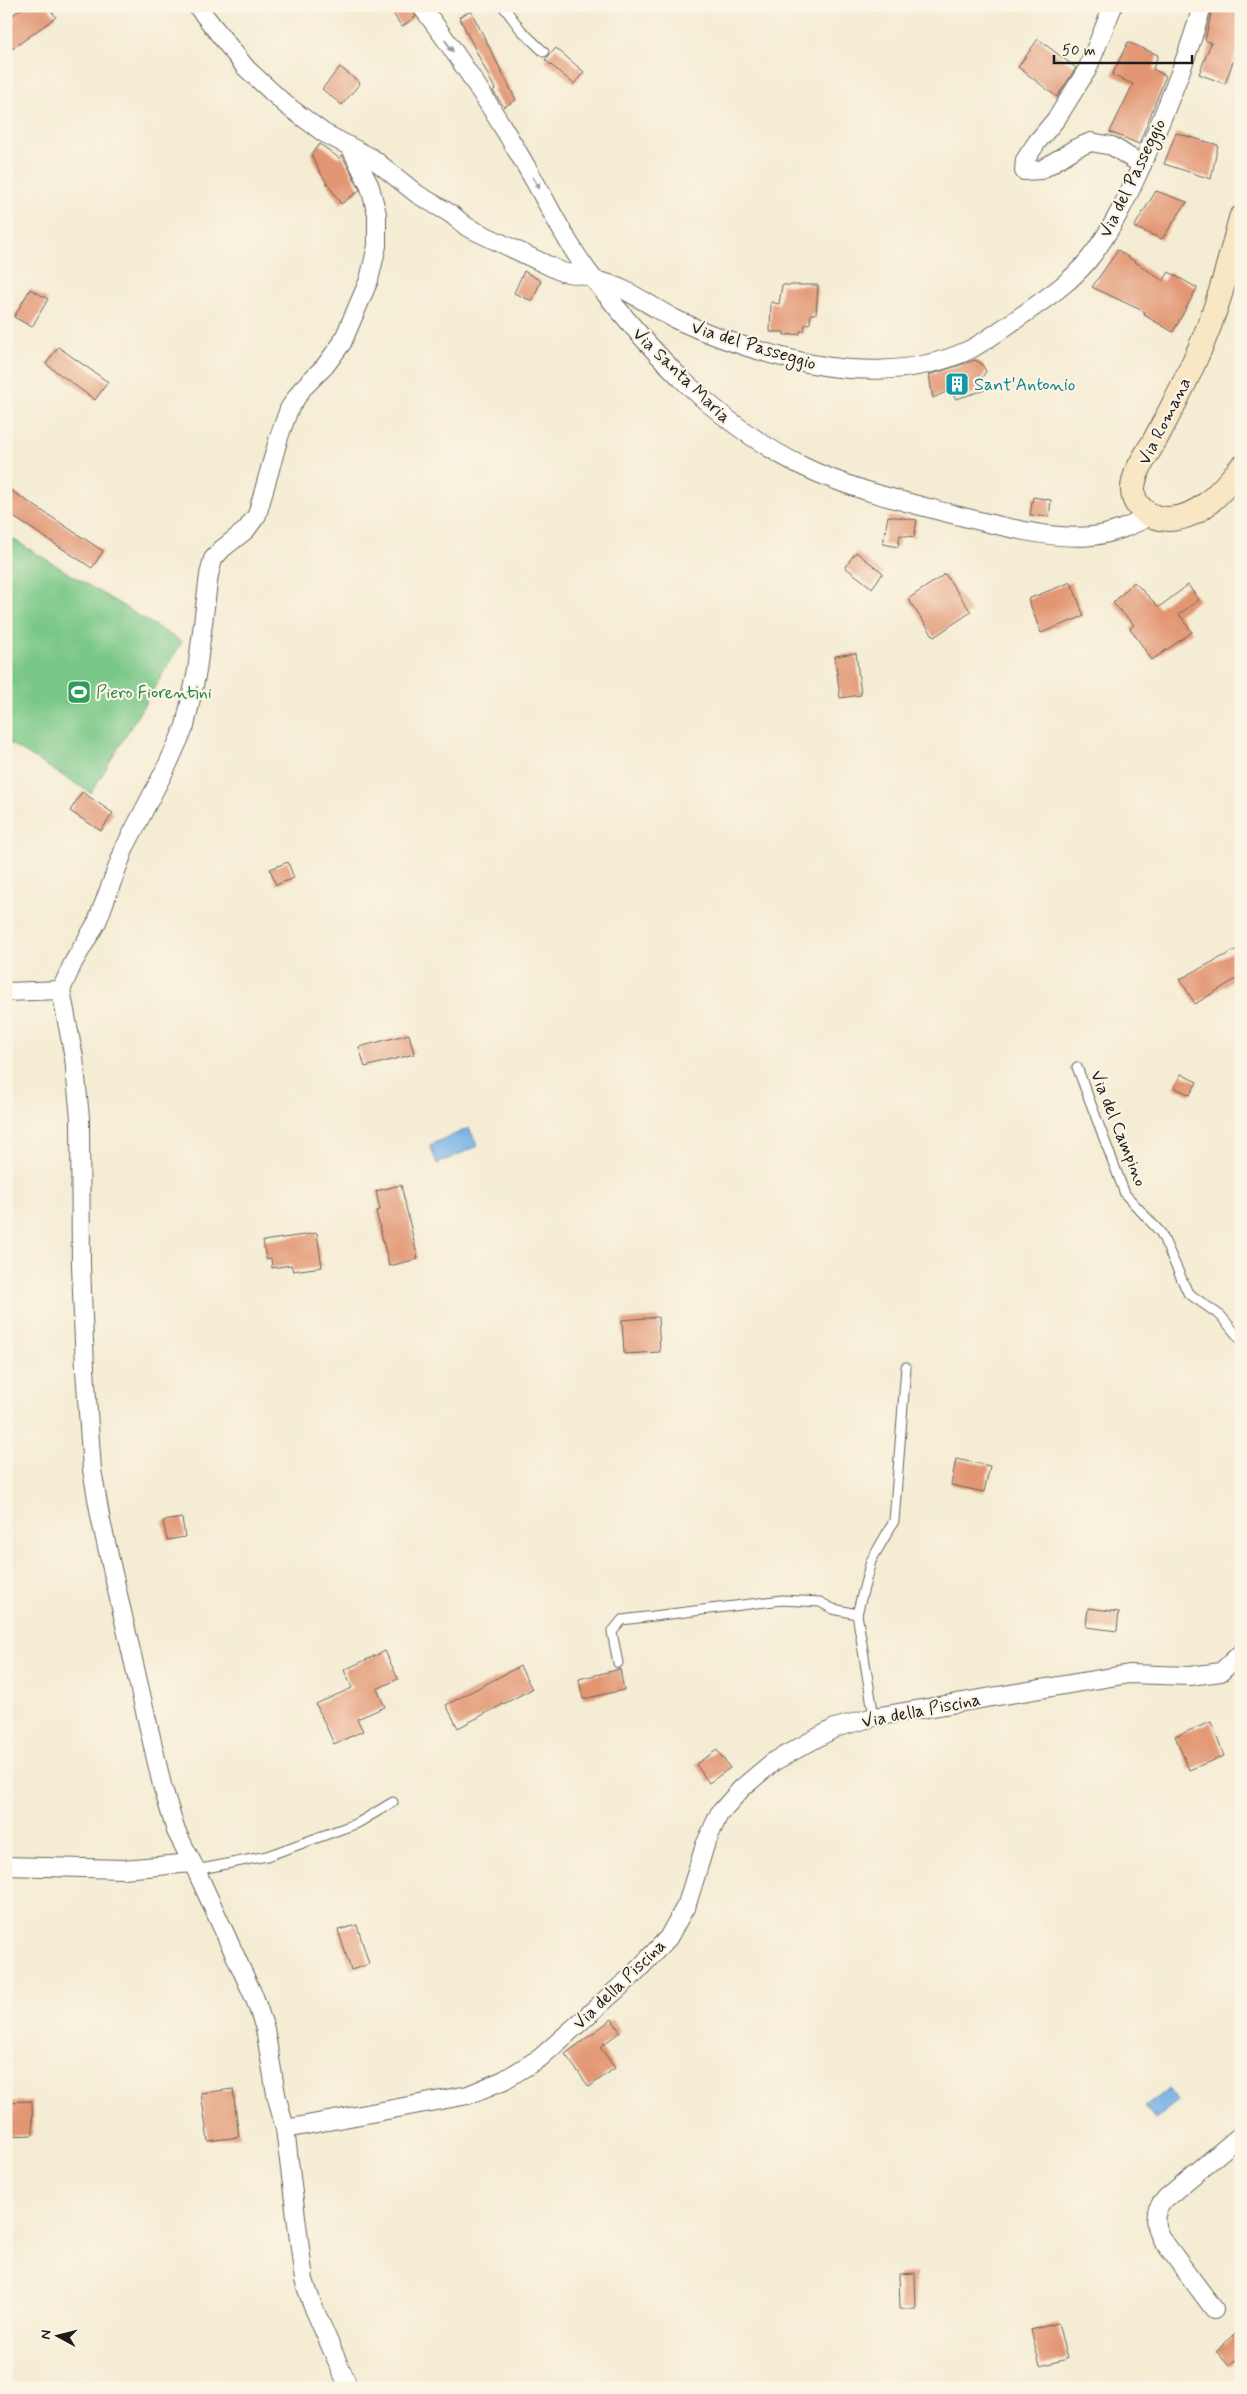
<svg xmlns="http://www.w3.org/2000/svg" width="1247" height="2394" font-family="Mynerve,sans-serif">
	<style>
		.green { fill: #7ac888; stroke: #4b7252 }
		.water { fill: #75b0e6; stroke: #486681 }
		.building { fill: #e29673 }
		.lines { fill: none; stroke-linecap: round; stroke-linejoin: round }
		.lane-casing { stroke: #68655c; stroke-width: 11 }
		.street-casing { stroke: #68655c; stroke-width: 20 }
		.secondary-casing { stroke: #68655c; stroke-width: 26 }
		.lane { stroke: #fff; stroke-width: 9 }
		.street { stroke: #fff; stroke-width: 18 }
		.secondary { stroke: #f9e7c3; stroke-width: 24 }
		.oneway { fill: #999 }
		.labels { text-anchor: middle; stroke-width: 4.5; stroke-linejoin: round; paint-order: stroke }
		.street-label { font-size: 18px; fill: #1c1c1c; stroke: #fcf5e5 }
		.culture-label { font-size: 18px; fill: #0d838f; stroke: #fcf5e5; text-anchor: start }
		.leisure-label { font-size: 18px; fill: #27864d; stroke: #fcf5e5; text-anchor: start }
	</style>
	<rect width="100%" height="100%" fill="#fcf5e5"/>
	<filter id="ink" filterUnits="userSpaceOnUse"><feTurbulence type="fractalNoise" baseFrequency=".02" numOctaves="2"/><feDisplacementMap in="SourceGraphic" scale="10" xChannelSelector="R" yChannelSelector="G"/><feConvolveMatrix kernelMatrix="1 2 1 2 8 2 1 2 1" color-interpolation-filters="sRGB"/></filter>
	<filter id="wash" filterUnits="userSpaceOnUse"><feTurbulence type="fractalNoise" baseFrequency=".0096" numOctaves="4" result="noise"/><feDisplacementMap in="SourceGraphic" scale="20" xChannelSelector="R" yChannelSelector="G"/><feGaussianBlur stdDeviation="1.12" result="paint"/><feColorMatrix in="noise" values="0 0 0 0 0 0 0 0 0 0 0 0 0 0 0 0 0 1.4 0 .05"/><feComposite in="paint" operator="in"/></filter>
	<g filter="url(#wash)">
		<rect width="100%" height="100%" fill="#f4ecd3"/>
		<polygon class="green" points="6,535 182,642 91,793 6,741"/>
		<g class="water">
			<polygon points="469,1128 478,1146 437,1164 430,1145"/>
			<polygon points="1169,2089 1178,2101 1155,2119 1145,2107"/>
		</g>
		<g id="blocks">
			<g class="building">
				<polygon points="25,6 47,6 56,17 12,49 6,41 6,20"/>
				<polygon points="388,6 411,6 416,16 402,27"/>
				<polygon points="1213,6 1241,6 1241,39 1225,84 1199,74 1211,43 1205,40"/>
				<polygon points="471,11 516,100 504,107 493,91 495,89 459,17"/>
				<polygon points="1038,39 1076,68 1057,97 1018,67"/>
				<polygon points="1128,42 1158,55 1153,69 1166,76 1139,144 1110,132 1133,84 1112,75"/>
				<polygon points="556,48 584,72 574,84 545,60"/>
				<polygon points="340,67 360,83 342,105 322,89"/>
				<polygon points="1176,133 1218,145 1211,179 1164,164"/>
				<polygon points="320,144 339,158 342,155 360,190 341,204 321,174 311,154"/>
				<polygon points="1156,191 1187,202 1162,239 1134,227"/>
				<polygon points="1118,250 1163,281 1169,272 1197,288 1173,332 1144,315 1145,312 1092,287"/>
				<polygon points="524,271 541,281 532,301 514,293"/>
				<polygon points="782,285 818,285 816,314 811,314 810,323 805,325 804,331 800,331 800,334 784,335 784,332 770,332 771,302 779,304"/>
				<polygon points="30,289 48,299 32,327 14,317"/>
				<polygon points="58,347 108,382 95,400 46,364"/>
				<polygon points="975,360 981,363 986,371 982,378 985,390 956,399 950,390 933,398 929,375"/>
				<polygon points="6,487 103,551 92,568 6,512"/>
				<polygon points="1033,497 1051,500 1049,517 1030,515"/>
				<polygon points="888,516 917,520 914,537 900,535 898,547 883,544"/>
				<polygon points="856,552 883,573 872,588 845,567"/>
				<polygon points="945,574 971,612 934,637 908,599"/>
				<polygon points="1071,582 1084,616 1041,633 1028,599"/>
				<polygon points="1134,582 1159,607 1188,585 1199,600 1179,614 1192,632 1152,660 1130,628 1134,625 1113,603"/>
				<polygon points="856,653 861,695 840,698 835,656"/>
				<polygon points="82,792 113,813 101,831 70,811"/>
				<polygon points="288,862 294,878 276,885 270,869"/>
				<polygon points="1241,947 1241,976 1195,1004 1180,979"/>
				<polygon points="409,1034 414,1054 365,1067 359,1047"/>
				<polygon points="1181,1074 1197,1082 1190,1095 1174,1087"/>
				<polygon points="401,1185 418,1259 389,1266 376,1211 380,1210 376,1191"/>
				<polygon points="317,1233 322,1267 293,1271 291,1265 272,1268 271,1258 266,1259 263,1241"/>
				<polygon points="658,1317 660,1352 624,1354 622,1320"/>
				<polygon points="956,1459 990,1466 984,1492 951,1485"/>
				<polygon points="182,1518 185,1537 167,1540 163,1521"/>
				<polygon points="1088,1608 1119,1612 1117,1631 1086,1627"/>
				<polygon points="385,1651 398,1679 377,1689 385,1707 357,1719 363,1731 334,1744 316,1704 352,1688 344,1670"/>
				<polygon points="520,1666 532,1689 458,1728 446,1705"/>
				<polygon points="620,1669 624,1690 583,1699 579,1679"/>
				<polygon points="1211,1722 1224,1756 1189,1770 1175,1736"/>
				<polygon points="717,1750 730,1768 709,1783 696,1764"/>
				<polygon points="357,1925 369,1964 351,1970 338,1930"/>
				<polygon points="612,2019 620,2032 600,2047 615,2068 589,2087 565,2054"/>
				<polygon points="233,2089 239,2137 208,2141 201,2093"/>
				<polygon points="32,2101 33,2135 6,2136 6,2102"/>
				<polygon points="915,2273 916,2309 900,2309 899,2274"/>
				<polygon points="1058,2323 1067,2359 1040,2366 1031,2330"/>
				<polygon points="1241,2329 1241,2356 1229,2366 1216,2351"/>
			</g>
		</g>
	</g>
	<g filter="url(#ink)">
		<use href="#blocks" fill-opacity="0" stroke="#68655c" stroke-width="1"/>
		<g class="lines">
			<g class="lane-casing">
				<g id="lane">
					<polyline points="503,6 521,30 544,52"/>
					<polyline points="1077,1067 1125,1194 1161,1233 1188,1293 1221,1316 1241,1340"/>
					<polyline points="618,1663 612,1632 622,1620 782,1600 820,1602 833,1609 857,1614"/>
					<polyline points="874,1717 857,1614 871,1561 894,1521 906,1367"/>
					<polyline points="196,1870 267,1856 358,1823 393,1802"/>
				</g>
			</g>
			<g class="street-casing">
				<g id="street">
					<polyline points="197,6 246,68 286,105 324,133 372,158 417,194 451,214 467,227 562,272 592,277"/>
					<path d="M421,6c40,52 76,110 109,167 19,33 39,75 63,105 58,74 121,144 207,187 47,23 98,35 148,48 39,10 105,28 144,23 21,-2 40,-11 59,-20"/>
					<polyline points="1113,6 1087,70 1057,118 1037,142 1025,160 1024,171 1041,170 1076,148 1091,142 1112,146 1142,165"/>
					<path d="M596,281c27,3 56,27 81,39 35,16 73,29 109,38 59,16 127,18 183,-8 19,-10 37,-24 55,-36 24,-17 48,-33 66,-56 27,-34 44,-76 62,-116 19,-45 37,-89 50,-136"/>
					<polyline points="6,992 61,990"/>
					<polyline points="6,1866 123,1869 192,1863"/>
					<polyline points="285,2129 468,2095 504,2080 540,2058 632,1976 668,1938 687,1904 705,1845 719,1814 742,1788 773,1762 835,1728 874,1717 1129,1674 1190,1676 1221,1672 1241,1653"/>
					<path d="M1214,2309l-53,-71c-9,-15 -7,-28 5,-40l75,-63"/>
					<polyline points="349,2388 312,2304 304,2280 285,2129 276,2094 265,2029 255,1999 196,1870 176,1831 162,1785 101,1521 92,1470 85,1369 81,1265 80,1118 74,1058 61,990 73,963 97,922 125,847 168,764 185,726 197,671 209,575 213,559 222,549 246,530 257,515 279,437 289,409 302,389 325,366 342,343 369,280 377,246 377,214 370,187 351,148"/>
				</g>
			</g>
			<g class="secondary-casing">
				<path id="secondary" d="M1241,218c-12,46 -24,94 -44,137 -12,28 -26,55 -40,81 -8,16 -23,34 -24,52 -1,20 18,31 36,31 32,-1 53,-29 72,-51"/>
			</g>
			<use href="#lane" class="lane"/>
			<use href="#street" class="street"/>
			<use href="#secondary" class="secondary"/>
		</g>
		<defs><path id="oneway-solid" d="M-6-.8H1V-3.2L6.5 0L1 3.2V.8H-6Z" transform="scale(1.25)"/></defs>
		<g class="oneway">
			<use href="#oneway-solid" transform="translate(449 46) rotate(56)"/>
			<use href="#oneway-solid" transform="translate(536 183) rotate(60)"/>
		</g>
	</g>
	<defs>
		<g id="building-square" transform="scale(1.25)"><rect x="-9" y="-9" width="18" height="18" rx="4" fill="#0f9aa8" stroke="#fcf5e5"/><path d="M-4-6H4V6H1V3H-1V6H-4ZM-2.5-4.3h1.7v1.8h-1.7ZM.8-4.3h1.7v1.8H.8ZM-2.5-1h1.7V.8h-1.7ZM.8-1h1.7V.8H.8Z" fill="#fff"/></g>
		<g id="stadium-square" transform="scale(1.25)"><rect x="-9" y="-9" width="18" height="18" rx="4" fill="#2e9e5b" stroke="#fcf5e5"/><path d="M0-5a6.5 5 0 1 0 0 10a6.5 5 0 1 0 0-10ZM-3.5-1.8h7v3.6h-7Z" fill="#fff"/></g>
	</defs>
	<g fill-rule="evenodd">
		<use href="#building-square" x="957" y="384"/>
		<use href="#stadium-square" x="79" y="692"/>
	</g>
	<g class="labels">
		<g class="street-label">
			<text transform="translate(1132 178) rotate(-64)" y="6">Via del Passeggio</text>
			<text transform="translate(754 345) rotate(17)" y="6">Via del Passeggio</text>
			<text transform="translate(682 375) rotate(44)" y="6">Via Santa Maria</text>
			<text transform="translate(1164 421) rotate(-63)" y="6">Via Romana</text>
			<text transform="translate(1119 1128) rotate(68)" y="6">Via del Campino</text>
			<text transform="translate(921 1710) rotate(-11)" y="6">Via della Piscina</text>
			<text transform="translate(619 1984) rotate(-44)" y="6">Via della Piscina</text>
		</g>
		<g class="culture-label">
			<text x="974" y="390">Sant'Antonio</text>
		</g>
		<g class="leisure-label">
			<text x="96" y="698">Piero Fiorentini</text>
		</g>
	</g>
	<rect width="1247" height="2394" fill="none" stroke="#fcf5e5" stroke-width="25"/>
	<g transform="translate(58 2336) rotate(277)" stroke="#fcf5e5" stroke-width="4" paint-order="stroke">
	<path d="M0-4L9 19L0 12L-9 19Z" fill="#1c1c1c"/>
	<text y="-8" font-size="14" font-weight="bold" text-anchor="middle" fill="#1c1c1c">N</text>
	</g>
	<path d="M1054 55v8h138v-8" fill="none" stroke="#1c1c1c" stroke-width="2.5"/>
	<text x="1062" y="55" font-size="15" fill="#1c1c1c" stroke="#fcf5e5" stroke-width="4" paint-order="stroke">50 m</text>
</svg>
